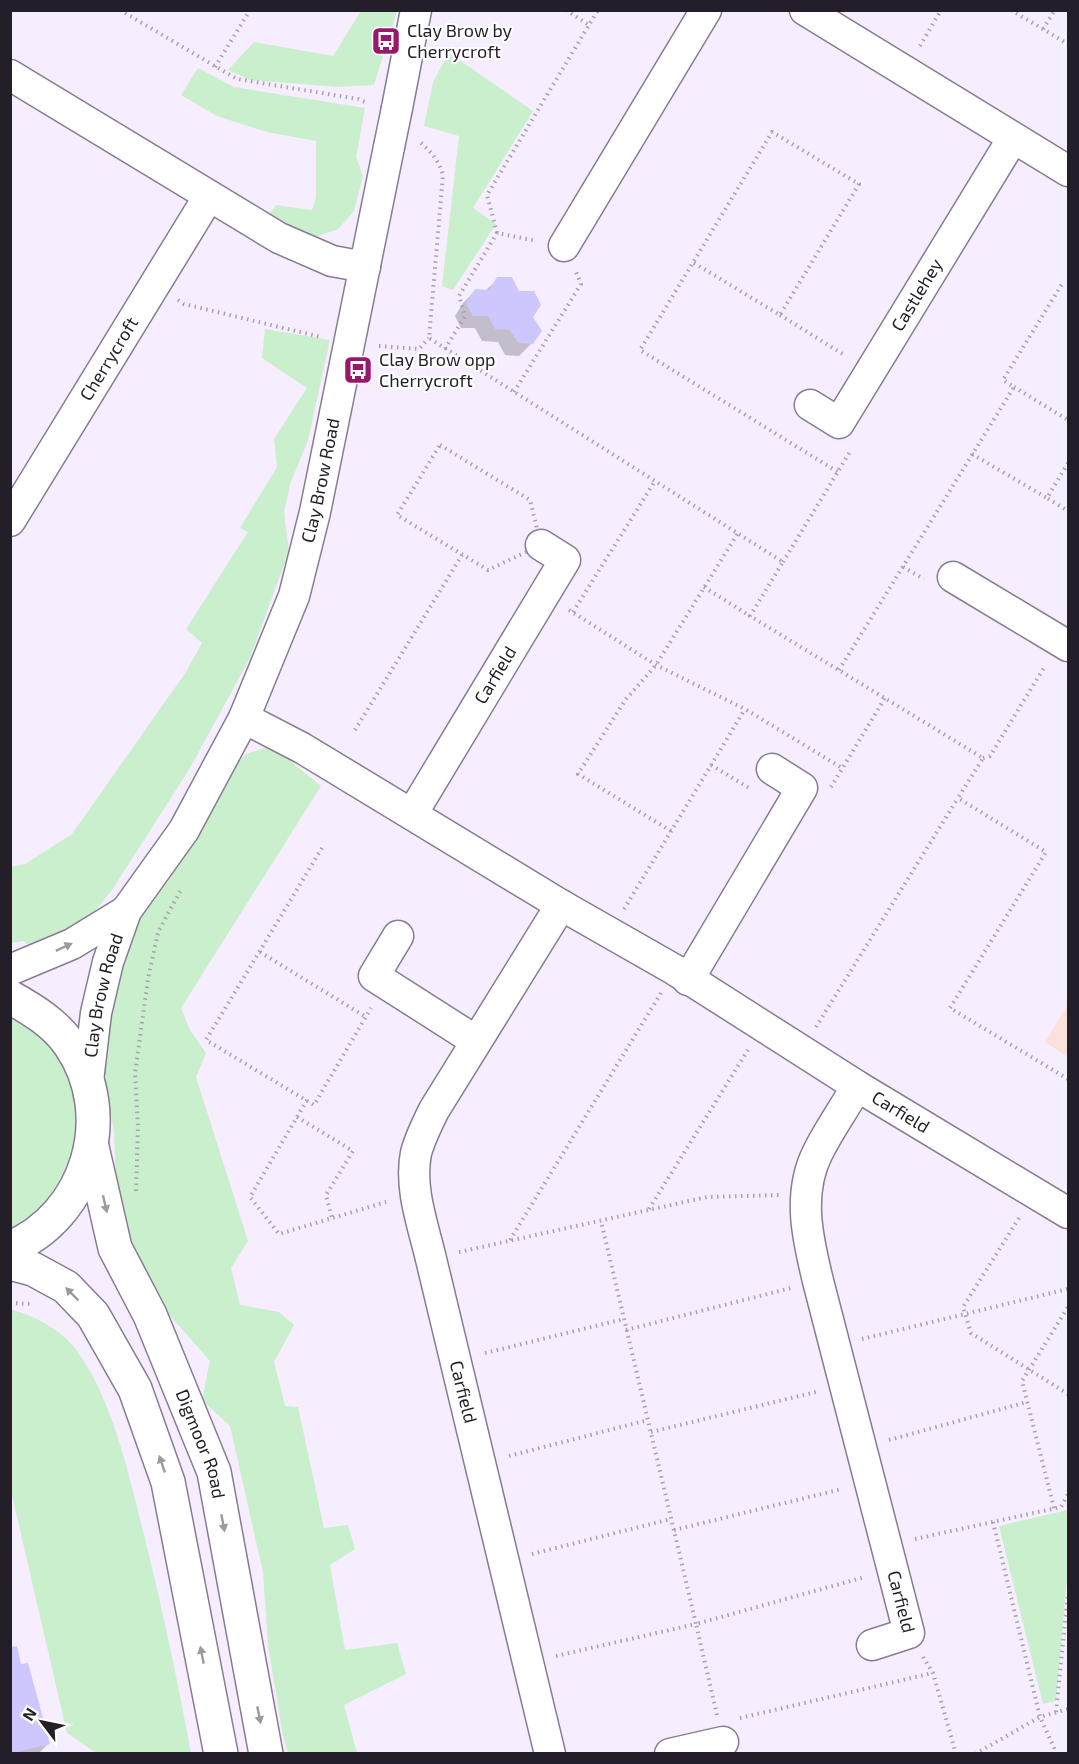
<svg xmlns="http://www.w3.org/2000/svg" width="1079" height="1764" font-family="'Exo 2',sans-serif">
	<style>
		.education { fill: #fbe1dc }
		.green { fill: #c9efcd }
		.shadow { fill: #0003 }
		.building { fill: #cdc7fd }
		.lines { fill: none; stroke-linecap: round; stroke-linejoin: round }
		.minor-casing { stroke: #887b94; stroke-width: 33 }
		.tertiary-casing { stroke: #887b94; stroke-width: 36 }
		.path { stroke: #a8a1af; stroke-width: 4; stroke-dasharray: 1.5 4.5; stroke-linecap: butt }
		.minor { stroke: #fff; stroke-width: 30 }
		.tertiary { stroke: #fff; stroke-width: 33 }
		.minor-bridge-casing { stroke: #887b94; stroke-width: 33; stroke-linecap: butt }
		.minor-bridge { stroke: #fff; stroke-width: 30 }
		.oneway { fill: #9c9a9e }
		.labels { text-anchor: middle; stroke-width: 4.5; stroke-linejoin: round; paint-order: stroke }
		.poi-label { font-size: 18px; fill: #231e27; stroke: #fff; text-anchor: start }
		.street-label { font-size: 18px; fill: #231e27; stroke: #fff }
	</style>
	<rect width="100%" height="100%" fill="#f6edfe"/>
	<polygon class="education" points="1068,1004 1068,1057 1045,1042"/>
	<g class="green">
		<polygon points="361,11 397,11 374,85 337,87 250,80 228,70 254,42 333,56"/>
		<polygon points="449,53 533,111 473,208 496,224 453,290 442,286 459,136 424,126 433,82"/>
		<polygon points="198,68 234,87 365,108 356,157 363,176 354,211 338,229 316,237 294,233 267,218 276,205 312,210 316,197 316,141 267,132 217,116 181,95"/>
		<polygon points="265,329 330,340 308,440 290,484 284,513 289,551 250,658 190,768 112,890 73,938 40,952 23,941 11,943 11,867 25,864 72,834 186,672 202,643 186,629 248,532 240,528 277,467 274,439 307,388 262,358"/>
		<polygon points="265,748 279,752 321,786 181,1008 190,1030 206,1053 196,1077 248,1241 231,1268 240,1305 279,1312 294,1325 274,1362 285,1406 298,1407 324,1528 348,1525 355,1549 330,1565 345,1650 397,1643 406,1674 344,1705 357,1753 288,1753 283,1736 268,1645 263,1572 230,1426 202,1400 210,1361 143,1285 117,1212 114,1132 99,1049 125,954 141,917 229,772 246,754"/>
		<path d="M10,1014c89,46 89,167 1,214z"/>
		<path d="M10,1309c27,8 51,20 68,43 35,51 49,116 64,175 19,75 35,150 49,226h-95l-29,-20 -56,-242z"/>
		<polygon points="1068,1510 1068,1568 1056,1701 1043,1704 999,1526"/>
	</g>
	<g class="shadow">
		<polygon points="498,279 532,317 532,343 519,356 505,355 498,342 482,341 475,328 461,328 455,316 463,303 476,290 485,291"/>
		<polygon points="20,1666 48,1744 38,1754 10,1754"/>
	</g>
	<g class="building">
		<polygon points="497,277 512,277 519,291 534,291 541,305 533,317 542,331 533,344 518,343 510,330 495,329 488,316 473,316 466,303 475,289 489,290"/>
		<polygon points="17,1646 21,1664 28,1663 50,1744 10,1754 10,1647"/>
	</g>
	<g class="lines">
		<g class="minor-casing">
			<g id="minor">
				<polyline points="805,10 1068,171"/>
				<polyline points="10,75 279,238 332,261 365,267"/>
				<polyline points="397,108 416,10"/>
				<polyline points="564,246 706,10"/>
				<path id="s1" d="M810,405l29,18 174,-285"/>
				<path id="s2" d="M10,521l199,-325"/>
				<polyline points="953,577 1068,646"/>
				<path id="s3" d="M244,718l58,30 259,157 114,65 182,116 211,127"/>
				<path id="s4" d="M412,814l153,-254 -24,-15"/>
				<polyline points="398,936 374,976 476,1041"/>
				<polyline points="10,970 72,944 126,911"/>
				<polyline points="688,980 802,788 772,769"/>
				<path id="s5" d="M88,1081l8,-68 12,-51 18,-51 58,-81 60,-112 50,-122 21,-84 74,-365"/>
				<path id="s6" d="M857,1086c-13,23 -29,45 -40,68 -20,41 -9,86 1,127l91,352 -37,12"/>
				<path d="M550,1754l-119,-495c-8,-34 -22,-71 -15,-106 4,-15 11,-29 18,-43l127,-205"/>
				<polyline points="670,1754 723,1742"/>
			</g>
		</g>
		<g class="tertiary-casing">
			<g id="tertiary">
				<path d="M10,997c23,13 45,26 60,48 48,70 18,171 -60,203"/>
				<path id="s7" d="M92,1147l23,101 35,67 64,157 52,282"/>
				<polyline points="10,1263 33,1269 66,1287 93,1315 135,1389 168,1482 221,1754"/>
			</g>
		</g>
		<g class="path">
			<polyline points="120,10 237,79 358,99 365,102"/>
			<polyline points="566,10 589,25"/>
			<polyline points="1011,10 1068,44"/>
			<polyline points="1043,29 1055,10"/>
			<polyline points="920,46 941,10"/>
			<polyline points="215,67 250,10"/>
			<path d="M421,143c11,10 18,18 22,32l-14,163 354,224 -33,54 233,142 -25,40 88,54 -96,156 118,71"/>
			<polyline points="497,233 487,195 598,10"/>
			<polyline points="694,263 780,315 859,184 772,132 640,350 838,472"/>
			<polyline points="178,300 184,304 321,337"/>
			<polyline points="780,315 846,356"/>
			<polyline points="379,346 419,349 429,338"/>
			<polyline points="445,349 465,316 459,296 497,233 537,241"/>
			<polyline points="1014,387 1068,420"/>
			<polyline points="514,392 581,284 576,272"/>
			<polygon points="440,445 530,500 541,545 488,570 397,515"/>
			<polyline points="972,454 1047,498"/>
			<polyline points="1068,463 1047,498 1068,511"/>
			<polyline points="783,562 851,450"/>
			<polyline points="903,567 924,579"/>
			<polyline points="704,587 750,616"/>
			<polyline points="569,610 656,665 745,709 842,768"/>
			<polyline points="573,612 655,481"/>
			<polyline points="839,670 1014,387 1003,380 1062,284"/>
			<polyline points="355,730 462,555"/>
			<polyline points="983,758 990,756 1045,666"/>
			<polyline points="711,765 749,788"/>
			<polyline points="831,787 885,698"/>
			<polyline points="671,831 578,774 626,699 656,665 738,533"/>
			<polyline points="322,848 206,1040 314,1105 371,1008"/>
			<polyline points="624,909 745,709"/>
			<polyline points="260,952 366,1017"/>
			<polyline points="816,1027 958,798"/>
			<polyline points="307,1100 250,1197 279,1234 386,1202"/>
			<polyline points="297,1117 353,1151 326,1195 332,1218"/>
			<polyline points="136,1191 138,1127 135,1073 148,979 158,932 182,888"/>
			<polyline points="649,1209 748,1050"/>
			<polyline points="1019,1218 963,1307 971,1333 1068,1394"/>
			<polyline points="510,1240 661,993"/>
			<polyline points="459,1252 707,1197 779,1195"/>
			<polyline points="10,1303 31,1304"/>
			<polyline points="626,1330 791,1288"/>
			<polyline points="862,1339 1068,1289"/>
			<polyline points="485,1353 624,1319"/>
			<polyline points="651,1432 816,1392"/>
			<polyline points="889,1440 1027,1402"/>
			<polyline points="509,1456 648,1420"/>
			<polyline points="1054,1508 1022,1381 1068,1307"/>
			<polyline points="993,1522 1040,1717 1057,1754"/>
			<polyline points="674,1530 842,1489"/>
			<polyline points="915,1539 1061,1507 1068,1494"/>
			<polyline points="532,1554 671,1519"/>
			<polyline points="556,1656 696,1624 601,1221"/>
			<polyline points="923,1657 933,1673 956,1754"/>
			<polyline points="1056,1712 1068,1593"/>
			<polyline points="717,1715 696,1624 865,1577"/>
			<polyline points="740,1718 933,1673"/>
			<polyline points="975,1754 1040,1717 1068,1709"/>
		</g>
		<use href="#minor" class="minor"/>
		<use href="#tertiary" class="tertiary"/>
		<g class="minor-bridge-casing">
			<polyline id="minor-bridge" points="389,147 397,108"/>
		</g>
		<use href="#minor-bridge" class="minor-bridge"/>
	</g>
	<defs><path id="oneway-solid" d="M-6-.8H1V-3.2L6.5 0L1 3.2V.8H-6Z" transform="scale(1.5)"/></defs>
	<g class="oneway">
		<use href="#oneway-solid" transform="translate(64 947) rotate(-25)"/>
		<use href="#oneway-solid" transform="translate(105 1204) rotate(77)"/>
		<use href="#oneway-solid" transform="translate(72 1294) rotate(-135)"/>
		<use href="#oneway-solid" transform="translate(162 1464) rotate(-109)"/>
		<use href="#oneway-solid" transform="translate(223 1523) rotate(79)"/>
		<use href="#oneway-solid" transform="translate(202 1655) rotate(-101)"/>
		<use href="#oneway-solid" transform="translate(259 1715) rotate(79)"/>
	</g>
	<defs>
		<g id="bus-square" transform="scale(1.5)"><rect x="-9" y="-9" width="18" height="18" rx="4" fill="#9a186c" stroke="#fff"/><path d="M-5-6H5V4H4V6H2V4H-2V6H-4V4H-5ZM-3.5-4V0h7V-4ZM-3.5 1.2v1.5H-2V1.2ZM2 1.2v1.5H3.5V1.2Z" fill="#fff"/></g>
	</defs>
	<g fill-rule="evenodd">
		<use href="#bus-square" x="386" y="41"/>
		<use href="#bus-square" x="358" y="370"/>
	</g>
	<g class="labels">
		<g class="poi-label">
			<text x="407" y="37">Clay Brow by<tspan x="407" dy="21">Cherrycroft</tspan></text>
			<text x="379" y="366">Clay Brow opp<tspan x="379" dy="21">Cherrycroft</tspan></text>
		</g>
		<g class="street-label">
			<text dy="6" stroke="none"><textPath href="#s1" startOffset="184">Castlehey</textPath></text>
			<text dy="6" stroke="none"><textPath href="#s2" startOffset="190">Cherrycroft</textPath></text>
			<text dy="6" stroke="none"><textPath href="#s5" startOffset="652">Clay Brow Road</textPath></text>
			<text dy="6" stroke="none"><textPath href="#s4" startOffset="162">Carfield</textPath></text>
			<text dy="6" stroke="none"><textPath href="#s5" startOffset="87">Clay Brow Road</textPath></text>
			<text dy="6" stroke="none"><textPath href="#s3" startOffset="766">Carfield</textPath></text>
			<text transform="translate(463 1392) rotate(76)" y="6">Carfield</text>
			<text dy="6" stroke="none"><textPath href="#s7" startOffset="318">Digmoor Road</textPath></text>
			<text dy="6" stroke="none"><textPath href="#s6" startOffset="540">Carfield</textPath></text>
		</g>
	</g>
	<rect width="1079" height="1764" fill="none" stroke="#231e27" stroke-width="24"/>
	<g transform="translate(42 1722) rotate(302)" stroke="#ffffff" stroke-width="4.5" paint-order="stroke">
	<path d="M0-4.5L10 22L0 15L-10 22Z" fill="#231e27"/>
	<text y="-9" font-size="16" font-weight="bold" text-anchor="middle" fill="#231e27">N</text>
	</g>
</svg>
